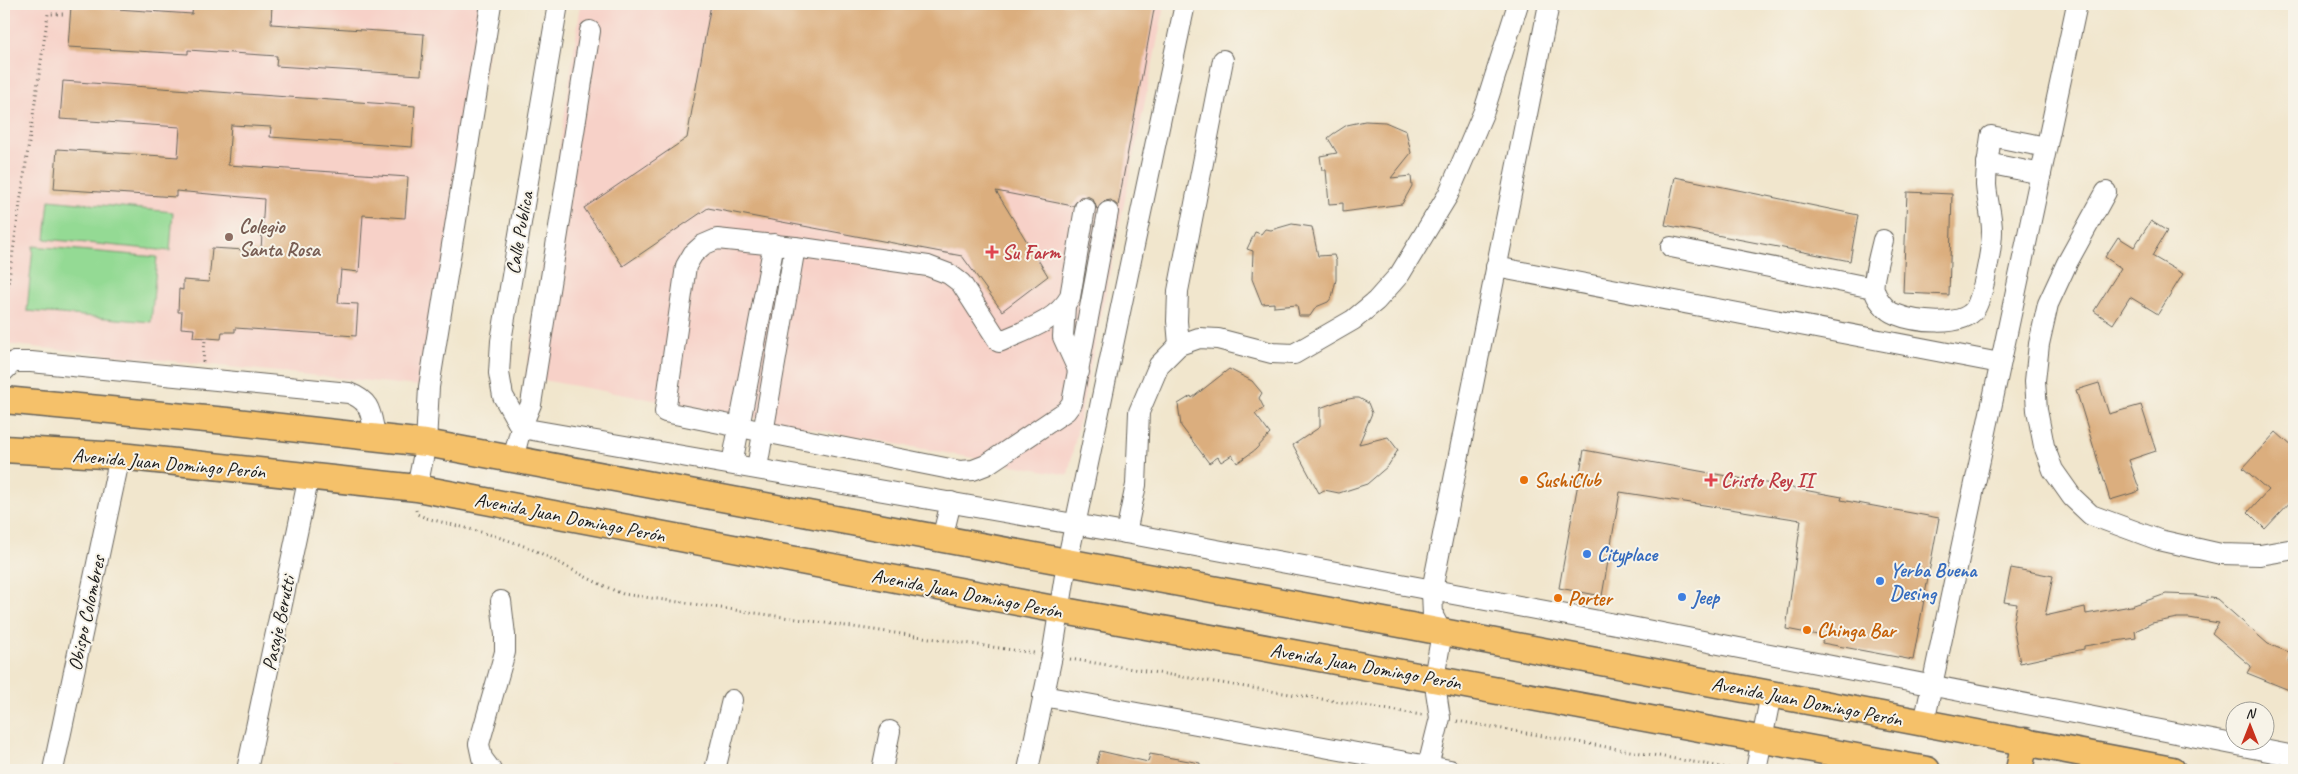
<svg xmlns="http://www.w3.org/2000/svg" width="2298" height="774" font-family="Caveat,sans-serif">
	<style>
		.built { fill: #f7d1c8 }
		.green { fill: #94da94; stroke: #587b58 }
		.building { fill: #dbae7e }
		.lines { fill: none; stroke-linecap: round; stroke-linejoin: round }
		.minor-casing { stroke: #67635a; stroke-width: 22 }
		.major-casing { stroke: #67635a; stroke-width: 29 }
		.path { stroke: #67635a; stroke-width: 3; stroke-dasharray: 1 4; stroke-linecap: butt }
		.minor { stroke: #fff; stroke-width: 20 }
		.major { stroke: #f5c16b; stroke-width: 26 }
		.education-dot { fill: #8d6e63; stroke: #f7f3e8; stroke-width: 2 }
		.health-dot { fill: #e0444e; stroke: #f7f3e8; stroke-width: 2 }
		.food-dot { fill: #e8710a; stroke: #f7f3e8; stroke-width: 2 }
		.shop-dot { fill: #3f7fe0; stroke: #f7f3e8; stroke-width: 2 }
		.labels { text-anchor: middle; stroke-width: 4; stroke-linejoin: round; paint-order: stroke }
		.education-label { font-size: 20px; font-weight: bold; fill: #785e54; stroke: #f7f3e8; text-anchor: start }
		.street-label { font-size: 20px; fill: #1c1c1c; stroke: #f7f3e8 }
		.health-label { font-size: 20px; font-weight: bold; fill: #be3a42; stroke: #f7f3e8; text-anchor: start }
		.food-label { font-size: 20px; font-weight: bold; fill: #c56008; stroke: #f7f3e8; text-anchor: start }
		.shop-label { font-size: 20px; font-weight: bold; fill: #366cbe; stroke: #f7f3e8; text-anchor: start }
	</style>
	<rect width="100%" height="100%" fill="#f7f3e8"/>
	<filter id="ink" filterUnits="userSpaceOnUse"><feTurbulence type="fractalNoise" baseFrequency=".02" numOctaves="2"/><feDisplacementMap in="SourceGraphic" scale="10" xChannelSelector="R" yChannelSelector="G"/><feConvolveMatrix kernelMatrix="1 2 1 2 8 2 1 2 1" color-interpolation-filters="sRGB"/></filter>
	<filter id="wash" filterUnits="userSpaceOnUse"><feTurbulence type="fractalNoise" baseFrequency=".0096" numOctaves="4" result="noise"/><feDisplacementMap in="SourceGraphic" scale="20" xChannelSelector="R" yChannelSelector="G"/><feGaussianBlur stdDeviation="1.12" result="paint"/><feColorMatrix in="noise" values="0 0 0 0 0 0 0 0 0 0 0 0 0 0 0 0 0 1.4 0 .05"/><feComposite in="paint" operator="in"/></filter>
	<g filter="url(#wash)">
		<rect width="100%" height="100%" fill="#f1e6cd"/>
		<g class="built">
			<polygon points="4,4 496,4 429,387 4,344"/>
			<polygon points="581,4 1165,4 1068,475 526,377"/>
			<polygon points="390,764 423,770 389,770"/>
		</g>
		<g class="green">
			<polygon points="49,200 173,212 170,251 45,239"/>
			<polygon points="33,246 157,257 151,322 27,311"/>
		</g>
		<g id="blocks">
			<g class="building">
				<polygon points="193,4 272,4 271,24 424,34 421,75 276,66 277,56 188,50 188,54 68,47 71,6 192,14"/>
				<polygon points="711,4 1155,4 1118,206 1111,200 1105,201 1097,209 1093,199 1087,196 1080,197 1073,206 996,191 1048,276 1002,311 962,256 708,208 623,266 584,208 687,138"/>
				<polygon points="63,81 415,106 412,147 270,137 271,127 231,125 228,165 408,177 405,218 363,215 359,272 341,270 338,303 358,304 356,336 235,328 235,332 222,332 221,339 193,337 194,329 181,328 182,312 178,312 179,289 183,290 183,280 209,282 212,248 261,251 264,199 176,191 176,197 54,189 57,149 178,157 180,127 60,119"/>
				<polygon points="1365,121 1385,122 1406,131 1411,153 1391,178 1411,176 1412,186 1402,204 1343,212 1343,203 1329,204 1326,170 1322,170 1320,156 1337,153 1328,138 1333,134 1347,125"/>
				<polygon points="1675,177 1858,215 1850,261 1665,225"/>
				<polygon points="1907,192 1952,194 1949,295 1903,293"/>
				<polygon points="2151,221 2167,231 2152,256 2183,274 2158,314 2130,297 2113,324 2094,311 2121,268 2105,257 2118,237 2134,247"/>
				<polygon points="1292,224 1312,227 1318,256 1334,255 1336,261 1336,280 1332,297 1328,302 1316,307 1310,316 1299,316 1297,305 1274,307 1274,303 1262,304 1252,279 1253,251 1247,249 1255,232 1261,234 1265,229 1271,230"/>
				<polygon points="1229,369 1252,381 1262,393 1259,398 1264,408 1255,414 1270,434 1255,450 1237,463 1232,455 1221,462 1218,457 1209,463 1181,426 1178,404 1191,396 1192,398"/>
				<polygon points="2099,383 2109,414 2141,405 2156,451 2129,460 2140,491 2110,500 2076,390"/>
				<polygon points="1354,398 1359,398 1368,403 1372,413 1359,444 1388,437 1398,450 1388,466 1367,484 1339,493 1324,490 1319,493 1293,445 1320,427 1320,408 1339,401"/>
				<polygon points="2276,432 2294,448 2294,498 2265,529 2248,512 2268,490 2243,468"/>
				<polygon points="1584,450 1842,497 1841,500 1939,518 1913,660 1822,643 1823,636 1786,629 1801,520 1620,492 1602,596 1559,588"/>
				<polygon points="2011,568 2053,576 2045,616 2085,607 2086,614 2131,606 2166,594 2194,595 2217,599 2268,644 2291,653 2288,661 2294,663 2294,692 2247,673 2251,666 2212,633 2219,623 2189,618 2177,618 2152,623 2135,631 2136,638 2084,646 2084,649 2020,663 2013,625 2017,604 2004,602"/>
				<polygon points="1100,751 1148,762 1150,754 1200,763 1200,770 1095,770"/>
			</g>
		</g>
	</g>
	<g filter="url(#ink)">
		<use href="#blocks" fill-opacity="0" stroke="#67635a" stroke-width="1"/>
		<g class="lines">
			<g class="minor-casing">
				<g id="minor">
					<polyline points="590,31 531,404 521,428 1131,534 1626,626 2294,756"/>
					<polyline points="1987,163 2041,174"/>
					<polyline points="2106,192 2067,263 2048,304 2039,344 2035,381 2037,410 2044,446 2053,470 2072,497 2091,515 2159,540 2221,554 2260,555 2294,549"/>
					<path d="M1085,208l-15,89c-14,25 -47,34 -71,45l-38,-59 -12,-9 -21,-8 -133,-19 -78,-8 -14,6 -10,9 -7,12 -21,146 295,59 13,-1 13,-5 80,-54 6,-8 36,-191"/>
					<path d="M1883,240c-2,9 -11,41 -9,49 2,9 12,22 21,25 19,8 67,14 80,-5 8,-13 17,-62 17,-78 0,-16 -5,-31 -6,-46 0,-17 3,-33 5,-49l55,11"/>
					<polyline points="1671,247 1873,288"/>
					<polyline points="1496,267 2000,363"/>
					<polyline points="1065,306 1063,337 1079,372"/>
					<polyline points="1179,345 1177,321 1178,291 1223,60"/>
					<path d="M4,371l9,-9h18l318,31c24,9 21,22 27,45"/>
					<polyline points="513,459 521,428 503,396 499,373 501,341 558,4"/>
					<polyline points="732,464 774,244"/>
					<polyline points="757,468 795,247"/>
					<polyline points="417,488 426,443 429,387 491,4"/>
					<polyline points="1126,533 1136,485 1139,412 1159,365 1179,345 1199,338 1218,339 1272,353 1294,354 1353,320 1376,301 1400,274 1448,195 1484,111 1518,4"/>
					<polyline points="942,539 951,502"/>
					<polyline points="1043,696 1450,770"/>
					<polyline points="1924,723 2077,4"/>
					<polyline points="53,770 120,456"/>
					<polyline points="247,770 309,476"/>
					<polyline points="491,770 482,758 479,744 505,652 505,635 501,601"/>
					<polyline points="715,770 732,700"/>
					<polyline points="882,770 890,731"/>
					<polyline points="1028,770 1052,656 1067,563 1185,4"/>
					<polyline points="1427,770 1440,718 1434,678 1442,633 1433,616 1432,590 1549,4"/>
					<polyline points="1756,770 1771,694"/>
				</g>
			</g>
			<g class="major-casing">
				<g id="major">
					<polyline points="4,400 227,421 426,443 1411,626 2172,770"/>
					<polyline points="4,449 120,456 417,488 1059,610 1927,770"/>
					<polyline points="2019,770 2025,741"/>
				</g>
			</g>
			<g class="path">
				<polyline points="4,312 48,14 66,14"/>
				<polyline points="203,362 205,340"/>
				<path d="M416,510l1,4 9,4c38,10 78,18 114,35 29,14 52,29 83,41l411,59"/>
				<polyline points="1070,659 1422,715"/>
				<polyline points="1457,721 1739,770"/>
			</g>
			<use href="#minor" class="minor"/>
			<use href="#major" class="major"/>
		</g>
	</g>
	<circle class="education-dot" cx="229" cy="237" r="5"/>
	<g class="health-dot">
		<path d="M989.5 244.5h5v5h5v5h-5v5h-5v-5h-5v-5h5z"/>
		<path d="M1708.5 472.5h5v5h5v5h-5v5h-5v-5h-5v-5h5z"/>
	</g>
	<g class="food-dot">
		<circle cx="1524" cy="480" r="5"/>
		<circle cx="1558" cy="598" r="5"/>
		<circle cx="1807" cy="630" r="5"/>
	</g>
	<g class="shop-dot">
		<circle cx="1587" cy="554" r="5"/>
		<circle cx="1880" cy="581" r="5"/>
		<circle cx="1682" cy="597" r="5"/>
	</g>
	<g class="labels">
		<g class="education-label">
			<text x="239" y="233">Colegio<tspan x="239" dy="23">Santa Rosa</tspan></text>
		</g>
		<g class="street-label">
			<text transform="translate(519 233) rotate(-80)" y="7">Calle Publica</text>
			<text transform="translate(169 463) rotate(5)" y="7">Avenida Juan Domingo Perón</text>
			<text transform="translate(570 517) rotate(11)" y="7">Avenida Juan Domingo Perón</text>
			<text transform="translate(967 593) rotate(11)" y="7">Avenida Juan Domingo Perón</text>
			<text transform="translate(86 613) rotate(-78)" y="7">Obispo Colombres</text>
			<text transform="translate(278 623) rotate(-78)" y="7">Pasaje Berutti</text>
			<text transform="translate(1366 666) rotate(10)" y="7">Avenida Juan Domingo Perón</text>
			<text transform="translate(1807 701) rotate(11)" y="7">Avenida Juan Domingo Perón</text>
		</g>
		<g class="health-label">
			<text x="1002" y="259">Su Farm</text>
			<text x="1721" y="487">Cristo Rey II</text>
		</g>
		<g class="food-label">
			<text x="1534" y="487">SushiClub</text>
			<text x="1568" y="605">Porter</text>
			<text x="1817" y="637">Chinga Bar</text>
		</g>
		<g class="shop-label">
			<text x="1597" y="561">Cityplace</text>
			<text x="1890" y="577">Yerba Buena<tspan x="1890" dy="23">Desing</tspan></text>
			<text x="1692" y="604">Jeep</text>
		</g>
	</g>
	<rect width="2298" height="774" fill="none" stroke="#f7f3e8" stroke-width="20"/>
	<g transform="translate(2250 726)"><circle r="24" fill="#f7f3e8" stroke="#9f9d96"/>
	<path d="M0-4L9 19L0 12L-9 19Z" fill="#c8321e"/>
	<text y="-8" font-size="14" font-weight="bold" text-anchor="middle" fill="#1c1c1c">N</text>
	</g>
</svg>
